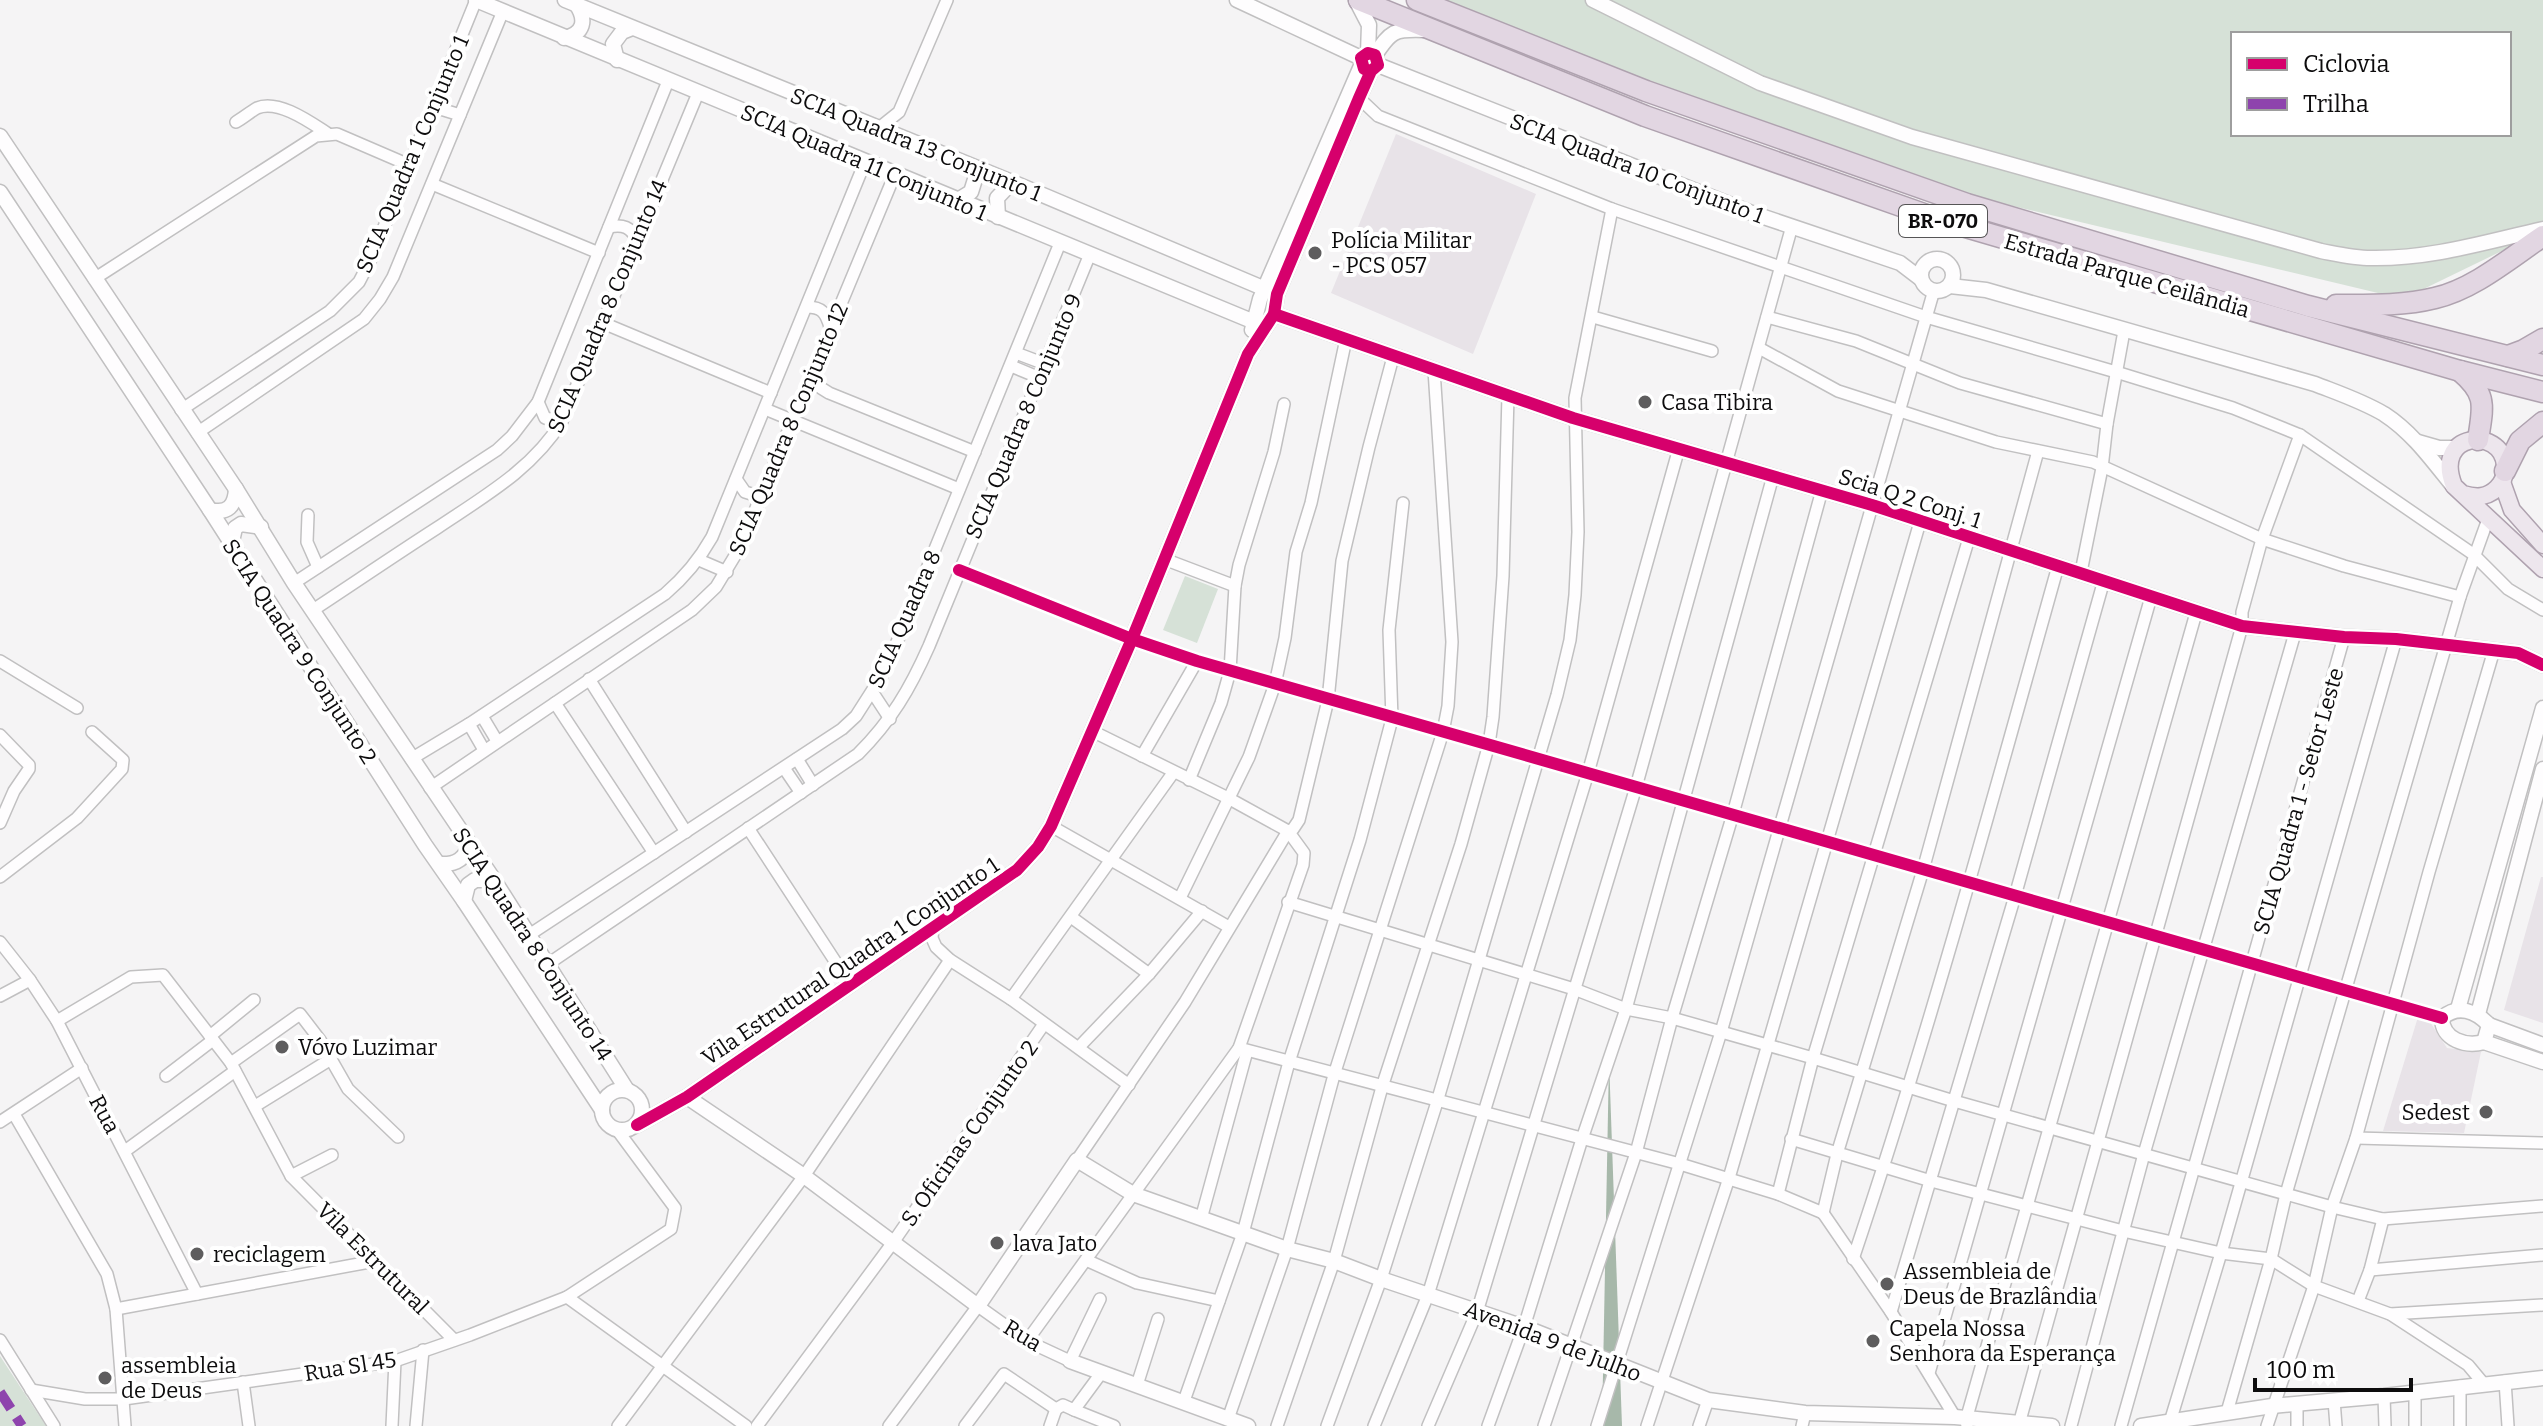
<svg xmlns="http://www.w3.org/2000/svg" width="2543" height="1426" font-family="Bitter,serif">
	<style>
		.built { fill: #e8e3e8 }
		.green { fill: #d6e1d7; fill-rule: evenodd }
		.water { fill: #a7b8aa }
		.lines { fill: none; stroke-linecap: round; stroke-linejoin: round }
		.minor-casing { stroke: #c1c0c1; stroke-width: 14 }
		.tertiary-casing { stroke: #c1c0c1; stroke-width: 17 }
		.primary-casing { stroke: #afa2af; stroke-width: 19 }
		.motorway-casing { stroke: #afa2af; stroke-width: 23 }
		.minor { stroke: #fefdfe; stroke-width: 11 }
		.tertiary { stroke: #fefdfe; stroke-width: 14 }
		.primary { stroke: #ede6ed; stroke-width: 16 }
		.motorway { stroke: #e2d6e2; stroke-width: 20 }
		.quiet { stroke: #8e44ad; stroke-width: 10; stroke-dasharray: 20 10; stroke-linecap: butt }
		.cycleway-casing { stroke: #fff; stroke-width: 17 }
		.cycleway { stroke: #d6006c; stroke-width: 12 }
		.poi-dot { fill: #5e5d5e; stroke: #fff; stroke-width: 3 }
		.labels { text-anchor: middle; stroke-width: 8; stroke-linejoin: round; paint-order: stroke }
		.shield { fill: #fff; stroke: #565556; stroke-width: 2 }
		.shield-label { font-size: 20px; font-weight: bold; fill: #0d0c0d }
		.street-label { font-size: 22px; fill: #0d0c0d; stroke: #fff }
		.poi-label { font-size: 22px; fill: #0d0c0d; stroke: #fff; text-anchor: start }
	</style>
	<rect width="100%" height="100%" fill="#f5f4f5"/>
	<g class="built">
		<polygon points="1396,134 1536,194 1473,354 1331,293"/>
		<polygon points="2541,877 2543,877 2543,1023 2504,1010"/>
		<polygon points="2418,1017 2430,1022 2447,1048 2481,1052 2464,1133 2383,1131"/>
	</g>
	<g class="green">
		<path d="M1426,0h1117v231l-140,68 -512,-122 -471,-164zM2233,34h276v100h-276z"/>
		<polygon points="1185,576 1218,589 1197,643 1163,630"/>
		<polygon points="0,1356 46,1426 0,1426"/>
	</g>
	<polygon class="water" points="1609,1060 1622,1426 1602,1426"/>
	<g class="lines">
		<g class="minor-casing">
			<g id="minor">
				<polyline points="1359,98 1378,116 1612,209 1926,317 2116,372 2233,408 2300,435 2473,554 2508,589 2543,610"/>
				<polyline points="434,107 460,115"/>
				<path d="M236,122c7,-4 14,-10 21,-14 21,-9 53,14 70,25"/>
				<polyline points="879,128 899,112 947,0"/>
				<polyline points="432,184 599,253"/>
				<path d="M609,227c14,-3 22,0 28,13"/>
				<polyline points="94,279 316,136 337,134 409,165"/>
				<path d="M807,307c15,0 19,6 23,20"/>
				<polyline points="1593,317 1712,351"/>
				<polyline points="1767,317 1856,341 1960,383 2107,424"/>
				<polyline points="603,323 771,393"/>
				<polyline points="1759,348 1838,391 1996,442 2093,462 2262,539 2344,566 2460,597"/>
				<polyline points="1016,353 1045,364"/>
				<polyline points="1011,366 1040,378"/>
				<polyline points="811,374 821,388 829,393 975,452"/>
				<polyline points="538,402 545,418 562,421"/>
				<polyline points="765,409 959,489"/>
				<polyline points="181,410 330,311 359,282 371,259 476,0"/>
				<polyline points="197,433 364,319 380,299 393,277 503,11"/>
				<polyline points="736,479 745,492 761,497"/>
				<polyline points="308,515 307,542 318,567"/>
				<polyline points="1164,559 1235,586"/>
				<polyline points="699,560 727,572"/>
				<polyline points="959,570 1132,639 1197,661 2442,1018"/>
				<polyline points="2081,572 2102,468 2107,424 2124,331"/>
				<polyline points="294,583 497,450 512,436 538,402 668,81"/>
				<path d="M313,610c41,-27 82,-55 124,-82 46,-31 96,-59 125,-107l136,-328"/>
				<polyline points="0,661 77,708"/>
				<polyline points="589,679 686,832"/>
				<polyline points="873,693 890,719"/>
				<polyline points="555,703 654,853"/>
				<polyline points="482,716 497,741"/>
				<polyline points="469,724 484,750"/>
				<polyline points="0,735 29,765 29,769 14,791 0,823"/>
				<polyline points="1142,756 1197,661"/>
				<path d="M411,759l58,-35 196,-130c20,-17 34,-34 47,-57l153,-375"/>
				<polyline points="797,759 813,785"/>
				<polyline points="784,768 801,793"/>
				<polyline points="1189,780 1221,703 1230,671 1235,586 1239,565 1274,452 1284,404"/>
				<polyline points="430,788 692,610 716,587 739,549 895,174"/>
				<polyline points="1051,826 1229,927"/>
				<polyline points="748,828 850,984"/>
				<polyline points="0,877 77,818 122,769 123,760 92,732"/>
				<polyline points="1180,898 1249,757 1275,684 1285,638 1296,552 1311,503 1346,339"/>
				<polyline points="1288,902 1574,989 1626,1009 1672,1018 1813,1058 1954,1101 2332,1207 2383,1219 2543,1206"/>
				<polyline points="1071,917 1149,974"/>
				<polyline points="933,927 932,938 936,947 950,960 1011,999 1129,1085"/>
				<polyline points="529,935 842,729 856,716 886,669 1060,243"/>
				<polyline points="0,942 30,980 57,1021 197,1294"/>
				<path d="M548,964l310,-210c33,-33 52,-65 71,-108l161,-392"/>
				<polyline points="0,996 30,980"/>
				<polyline points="1011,999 1173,773"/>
				<polyline points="57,1021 131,977 163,975 231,1063 291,1176 454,1340"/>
				<polyline points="210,1036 254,1000"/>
				<polyline points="1079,1047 1149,974 1202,911"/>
				<polyline points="1239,1048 1680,1164 1778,1194 1823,1213"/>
				<polyline points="231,1063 300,1014 320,1040 348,1089 398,1137"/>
				<polyline points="166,1076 213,1040"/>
				<polyline points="255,1106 331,1059"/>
				<polyline points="14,1114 107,1274 116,1309 125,1426"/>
				<polyline points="0,1122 82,1068"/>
				<polyline points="2356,1138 2543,1143"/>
				<polyline points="1791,1139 1931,1181 2123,1231 2221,1253 2271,1259 2314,1286 2390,1314 2468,1365 2483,1383"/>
				<polyline points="125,1151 235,1071"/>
				<polyline points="1077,1160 1185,1002 1288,831 1293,829 1299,820 1328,700 1342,561 1369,447 1393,357"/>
				<polyline points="291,1176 332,1155"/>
				<polyline points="1778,1194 1813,1058 1969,538"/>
				<polyline points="1823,1213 1837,1154 1923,870 2038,451"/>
				<polyline points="1823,1213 1891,1312 1955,1417"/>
				<polyline points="1201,1219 1247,1051"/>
				<path d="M1853,1259c77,-229 140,-461 205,-693"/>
				<polyline points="1086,1260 1137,1283 1219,1301"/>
				<polyline points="2370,1270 2543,1255"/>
				<polyline points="567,1297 746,1426"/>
				<polyline points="2358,1301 2370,1270 2383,1219"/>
				<polyline points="116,1309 375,1261"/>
				<polyline points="1891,1312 2015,896 2104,580"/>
				<polyline points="2390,1314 2543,1305"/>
				<polyline points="0,1340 54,1426"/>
				<polyline points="1027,1341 1239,1048 1303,865 1304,853 1288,831 1228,798 1092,731"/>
				<polyline points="1929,1373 2151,597"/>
				<polyline points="2505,1381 2508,1426"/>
				<polyline points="243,1382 249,1426"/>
				<polyline points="1137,1385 1158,1319"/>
				<polyline points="2460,1386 2460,1426"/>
				<polyline points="31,1390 85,1399 124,1399 395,1361 470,1335 567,1297 671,1229 675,1208 618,1131"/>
				<polyline points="2384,1396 2385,1426"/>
				<polyline points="2334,1400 2336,1426"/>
				<polyline points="1184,1401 1243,1233 1289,1062 1360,840 1392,719 1389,630 1403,503"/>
				<polyline points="2297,1403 2297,1426"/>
				<polyline points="1074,1410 1114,1426"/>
				<polyline points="2227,1412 2271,1259 2286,1194 2460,597 2488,519"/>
				<polyline points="1228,1419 1287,1249 1334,1075 1443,732 1448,706 1452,642 1434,370"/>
				<polyline points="2170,1422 2221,1253 2396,639"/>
				<polyline points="2019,1424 2242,626 2242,612 2262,539 2300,435"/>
				<polyline points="392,1426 395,1361"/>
				<polyline points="416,1426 423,1350"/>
				<polyline points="618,1426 804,1176 950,960"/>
				<polyline points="757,1426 894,1241 1044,1024"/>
				<polyline points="889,1426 978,1306 1027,1341 1070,1361 1100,1299"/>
				<polyline points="965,1426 1004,1374 1056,1409 1063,1405 1074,1410 1102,1372"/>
				<polyline points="1050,1426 1056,1409"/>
				<polyline points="1277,1426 1334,1261 1382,1087 1461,844 1489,744 1493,717 1503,576 1508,396"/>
				<polyline points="1327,1426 1381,1279 1437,1102 1557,695 1570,640 1575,595 1578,532 1575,398 1612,209"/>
				<polyline points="1374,1426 1428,1295 1588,773 1679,448"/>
				<polyline points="1428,1426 1477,1312 1636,787 1792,226"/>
				<polyline points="1488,1426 1524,1327 1582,1139 1626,1009 1773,476"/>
				<polyline points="1544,1426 1636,1153 1672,1018 1733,814 1822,490"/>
				<polyline points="1597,1426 1721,1032 1934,290"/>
				<polyline points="1647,1426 1729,1178 1920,522"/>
				<polyline points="1699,1426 1708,1400"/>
				<polyline points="1802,1426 1805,1413"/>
				<polyline points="1967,1426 1966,1420 2196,613"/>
				<polyline points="2071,1426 2144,1154 2295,633"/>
				<polyline points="2121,1426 2344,637"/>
				<polyline points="2267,1426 2314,1286 2332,1207 2356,1138 2429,872 2494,650"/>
				<polyline points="2415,1426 2415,1392"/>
			</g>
		</g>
		<g class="tertiary-casing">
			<g id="tertiary">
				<polyline points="476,0 1264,326"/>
				<polyline points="565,0 1012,182 1277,294"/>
				<polyline points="1237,0 1361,58"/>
				<polyline points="1356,0 1369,25 1368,53"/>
				<path d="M1593,0l167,83 152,54 409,114c16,3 33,7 50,7 60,1 114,-16 172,-29"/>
				<path d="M564,38c20,-4 23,-18 12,-34"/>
				<path d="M1375,55c16,-24 19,-26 48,-25"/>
				<polyline points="617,60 613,44 622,32 632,28"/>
				<polyline points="1378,65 1749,212 1900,263 1921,279"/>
				<polyline points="0,136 236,489 294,583 494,880 627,1090"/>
				<polyline points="0,192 210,510 425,845 464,901 602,1110"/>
				<polyline points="958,200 971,192 976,176 974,168"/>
				<polyline points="998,217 997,198 1012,182"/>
				<circle cx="1937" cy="275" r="16"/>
				<path d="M1950,286l36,4 329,94c23,9 47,17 69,30 28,18 48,46 69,72"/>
				<polyline points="1274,314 1573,418 1872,505 2242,626 2344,637 2396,639 2518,653 2543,665"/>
				<polyline points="1252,330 1260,299 1361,66"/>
				<polyline points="2418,442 2439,448 2456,448"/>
				<path d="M210,510c18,4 25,-4 26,-21"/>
				<polyline points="231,546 235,528 241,524 261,527"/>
				<path d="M440,864c16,1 25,-5 30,-20"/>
				<polyline points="464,901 468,885 475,880 494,880"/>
				<polyline points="2458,1009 2543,708"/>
				<polyline points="2478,1014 2543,769"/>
				<polyline points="2489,1025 2543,1045"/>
				<path d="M2484,1042l5,-17c-13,-14 -31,-21 -47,-7 0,22 24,29 42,24l59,20"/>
				<circle cx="622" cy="1110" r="20"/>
				<polyline points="687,1097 804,1176 978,1306 1077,1160 1133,1194 1287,1249 1334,1261 1381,1279 1524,1327 1708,1400 1805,1413 1955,1417 2052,1426"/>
				<polyline points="637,1125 687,1097 1017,870 1038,847 1051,826 1132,639 1248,354 1274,314 1277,294 1359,98 1371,71 1378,65 1375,55 1368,53 1361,58 1364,69 1371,71"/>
				<polyline points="1070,1361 1248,1426"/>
				<polyline points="2141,1426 2272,1406 2384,1396 2543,1378"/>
			</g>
		</g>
		<g class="primary-casing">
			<g id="primary">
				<polyline points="2502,482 2512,510 2543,545"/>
				<path d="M2463,494c13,4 24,4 34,-6 6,-6 9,-14 8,-23 -4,-39 -73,-33 -51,21l89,83"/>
			</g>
		</g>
		<g class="motorway-casing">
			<g id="motorway">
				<polyline points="1359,0 1645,116 1938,219 2460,371 2543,392"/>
				<polyline points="1417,0 1646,91 1967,204 2308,306 2543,365"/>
				<path d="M2336,305c32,0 67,1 99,-7 39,-9 75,-40 108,-62"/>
				<polyline points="2508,356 2524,350 2543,339"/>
				<path d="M2460,371c28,24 23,35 18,69"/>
				<polyline points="2505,471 2520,441 2543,422"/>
			</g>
		</g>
		<use href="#minor" class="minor"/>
		<use href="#tertiary" class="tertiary"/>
		<use href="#primary" class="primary"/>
		<use href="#motorway" class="motorway"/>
		<polyline class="quiet" points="0,1392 22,1426"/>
		<g class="cycleway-casing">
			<g id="cycleway">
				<polyline points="1274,314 1573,418 1872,505 2242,626 2344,637 2396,639 2518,653 2543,665"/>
				<polyline points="959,570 1132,639 1197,661 2442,1018"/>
				<polyline points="637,1125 687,1097 1017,870 1038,847 1051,826 1132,639 1248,354 1274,314 1277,294 1359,98 1371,71 1378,65 1375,55 1368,53 1361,58 1364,69 1371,71"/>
			</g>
		</g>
		<use href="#cycleway" class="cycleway"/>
	</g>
	<g class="poi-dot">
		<circle cx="1315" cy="253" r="8"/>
		<circle cx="1645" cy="402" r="8"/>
		<circle cx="282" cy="1047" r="8"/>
		<circle cx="2486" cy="1112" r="8"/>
		<circle cx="997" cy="1243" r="8"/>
		<circle cx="197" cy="1254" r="8"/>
		<circle cx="1887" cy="1284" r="8"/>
		<circle cx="1873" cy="1341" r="8"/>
		<circle cx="105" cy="1378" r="8"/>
	</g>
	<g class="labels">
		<rect class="shield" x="1899" y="205" width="88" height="32" rx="6"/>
		<g class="shield-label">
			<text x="1943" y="228">BR-070</text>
		</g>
		<g class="street-label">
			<text transform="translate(916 144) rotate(22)" y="8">SCIA Quadra 13 Conjunto 1</text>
			<text transform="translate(412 154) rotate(-67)" y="8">SCIA Quadra 1 Conjunto 1</text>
			<text transform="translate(864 162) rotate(23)" y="8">SCIA Quadra 11 Conjunto 1</text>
			<text transform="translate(1637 168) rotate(21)" y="8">SCIA Quadra 10 Conjunto 1</text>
			<text transform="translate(2127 275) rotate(16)" y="8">Estrada Parque Ceilândia</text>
			<text transform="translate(607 306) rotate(-67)" y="8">SCIA Quadra 8 Conjunto 14</text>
			<text transform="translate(1023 416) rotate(-67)" y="8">SCIA Quadra 8 Conjunto 9</text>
			<text transform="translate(788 429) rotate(-67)" y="8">SCIA Quadra 8 Conjunto 12</text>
			<text transform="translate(1910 498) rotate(18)" y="8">Scia Q 2 Conj. 1</text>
			<text transform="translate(904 619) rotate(-66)" y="8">SCIA Quadra 8</text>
			<text transform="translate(300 651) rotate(57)" y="8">SCIA Quadra 9 Conjunto 2</text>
			<text transform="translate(2298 801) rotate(-74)" y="8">SCIA Quadra 1 - Setor Leste</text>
			<text transform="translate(533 944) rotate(57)" y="8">SCIA Quadra 8 Conjunto 14</text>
			<text transform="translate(850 961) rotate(-34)" y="8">Vila Estrutural Quadra 1 Conjunto 1</text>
			<text transform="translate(105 1114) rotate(62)" y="8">Rua</text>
			<text transform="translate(969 1133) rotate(-55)" y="8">S. Oficinas Conjunto 2</text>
			<text transform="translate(373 1258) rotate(45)" y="8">Vila Estrutural</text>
			<text transform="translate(1023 1335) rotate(31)" y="8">Rua</text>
			<text transform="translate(1553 1341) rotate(21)" y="8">Avenida 9 de Julho</text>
			<text transform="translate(350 1366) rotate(-9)" y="8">Rua Sl 45</text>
		</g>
		<g class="poi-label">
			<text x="1331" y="248">Polícia Militar<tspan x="1331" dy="25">- PCS 057</tspan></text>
			<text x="1661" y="410">Casa Tibira</text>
			<text x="298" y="1055">Vóvo Luzimar</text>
			<text x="2470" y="1120" text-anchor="end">Sedest</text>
			<text x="1013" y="1251">lava Jato</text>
			<text x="213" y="1262">reciclagem</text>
			<text x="1903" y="1279">Assembleia de<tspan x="1903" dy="25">Deus de Brazlândia</tspan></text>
			<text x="1889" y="1336">Capela Nossa<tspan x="1889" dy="25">Senhora da Esperança</tspan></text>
			<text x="121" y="1373">assembleia<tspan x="121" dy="25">de Deus</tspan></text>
		</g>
	</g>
	<rect x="2231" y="32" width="280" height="104" fill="#ffffff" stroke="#9e9e9e" stroke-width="2"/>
	<rect x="2247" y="58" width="40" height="12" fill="#d6006c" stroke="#9e9e9e" stroke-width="2"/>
	<text x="2303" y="72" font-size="24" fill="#0d0c0d">Ciclovia</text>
	<rect x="2247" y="98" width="40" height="12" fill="#8e44ad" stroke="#9e9e9e" stroke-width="2"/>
	<text x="2303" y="112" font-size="24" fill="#0d0c0d">Trilha</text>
	<path d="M2255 1378v12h156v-12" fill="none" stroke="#0d0c0d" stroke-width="4"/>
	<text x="2267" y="1378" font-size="24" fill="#0d0c0d" stroke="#ffffff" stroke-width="6" paint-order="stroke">100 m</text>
</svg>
